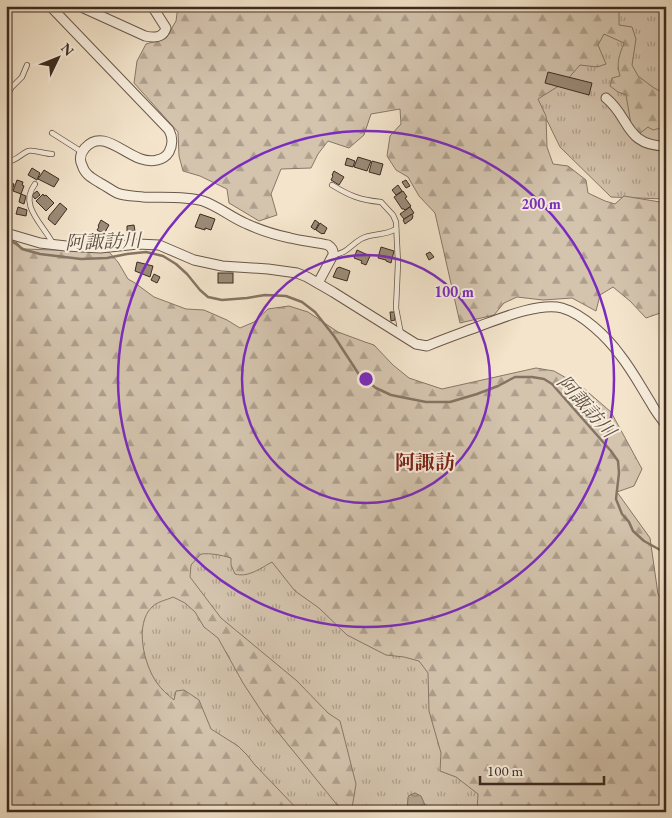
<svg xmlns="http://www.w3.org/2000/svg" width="672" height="818" font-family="'EB Garamond','Noto Serif JP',serif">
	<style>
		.grass { fill: url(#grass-tufts); stroke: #876 }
		.forest { fill: url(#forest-firs); stroke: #876 }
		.water { fill: url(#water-waves); stroke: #857463 }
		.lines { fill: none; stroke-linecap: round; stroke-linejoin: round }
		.stream { stroke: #857463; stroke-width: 2.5 }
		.building { fill: #9b8b78; stroke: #3c2a1f }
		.lane-casing { stroke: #6a584a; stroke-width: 6 }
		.street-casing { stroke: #6a584a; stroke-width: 11 }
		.lane { stroke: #f7eddd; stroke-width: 4.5 }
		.street { stroke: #f7eddd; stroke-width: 9 }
		.ring { fill: none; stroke: #7b2cbf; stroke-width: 2.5 }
		.labels { text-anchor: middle; stroke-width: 4; stroke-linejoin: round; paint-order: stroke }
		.water-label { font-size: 19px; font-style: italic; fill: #604f41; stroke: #f7eddd }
		.quarter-label { font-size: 20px; font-weight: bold; fill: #7a1f14; stroke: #f7eddd }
		.centre { fill: #7b2cbf; stroke: #f7eddd; stroke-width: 2.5 }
		.ring-label { font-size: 15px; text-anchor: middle; font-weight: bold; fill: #7b2cbf; stroke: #f7eddd; stroke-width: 4; stroke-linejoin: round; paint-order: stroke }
	</style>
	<defs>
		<pattern id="grass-tufts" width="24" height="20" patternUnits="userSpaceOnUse" patternTransform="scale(1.25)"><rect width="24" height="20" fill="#d4c4ae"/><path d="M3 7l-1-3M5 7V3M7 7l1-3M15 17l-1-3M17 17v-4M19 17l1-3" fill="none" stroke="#ad9f8d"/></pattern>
		<pattern id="forest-firs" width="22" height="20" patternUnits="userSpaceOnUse" patternTransform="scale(1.25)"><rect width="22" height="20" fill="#d4c4ae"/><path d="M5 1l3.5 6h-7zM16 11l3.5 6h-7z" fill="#ad9f8d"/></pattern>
		<pattern id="water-waves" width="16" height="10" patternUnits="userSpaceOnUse" patternTransform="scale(1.25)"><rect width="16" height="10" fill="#b5a591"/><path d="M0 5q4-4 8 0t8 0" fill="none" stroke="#948776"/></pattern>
	</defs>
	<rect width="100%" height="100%" fill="#f3e4cb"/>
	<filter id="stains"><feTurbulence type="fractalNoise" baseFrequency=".004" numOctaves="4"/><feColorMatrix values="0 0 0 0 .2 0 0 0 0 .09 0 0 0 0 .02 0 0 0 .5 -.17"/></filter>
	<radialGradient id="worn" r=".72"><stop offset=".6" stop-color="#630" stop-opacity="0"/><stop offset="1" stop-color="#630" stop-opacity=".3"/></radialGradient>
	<g class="grass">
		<polygon points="491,6 666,6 666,199 611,197 560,147"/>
		<polygon points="221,351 549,812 6,812 6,393"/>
	</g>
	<g class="forest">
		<path d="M178,6h336l6,3 13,2 4,-5h82v19l13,2 4,12 -4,26 6,11 16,12 12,6v30l-5,4 -8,2 -5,-3 -9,7 -8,-10 -5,-29 -8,-3 -8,-6 2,-8 8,-2c-4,-13 -1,-20 4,-33l-20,-9 -6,11 8,19 -9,3 -17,-2 -15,17 -27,17 8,17 1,31 6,17 15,2 18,14 2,13 17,8 10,3 9,-8 42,7v108l-20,7 -16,-17 -17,-14 -13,8 -4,16 -24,-13 -29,2 -26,-3 -13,6 -10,12 -34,8 -25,-110 -16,-17 -11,-19 -12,-7 -9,-14 3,-20 11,-12 -1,-15 -29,5 -7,21 -15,13 -21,-7 -10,13 -7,14 -30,1 -10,25 6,21 -18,6 -30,-18 -2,-14 -27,-13 -17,-5 -4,-15 -1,-24 -44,-49 3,-22 9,-17 20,-6 10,-17z"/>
		<path d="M6,240l19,9 84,3 9,10 10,17 7,4 19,14 32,12 18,1 23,10 13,8 14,-6 14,-13 21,-3 19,6 30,20 27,10 9,3 19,20 16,13 33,11 94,-21 18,3 28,16 29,25 31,57 -8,17 -17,6 33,46 8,56 8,13v205h-189l1,-18 -22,-17 -16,-6 1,-18 -12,-42 -1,-38 -9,-12 -15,-4 -18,-2 -39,-20 -28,-27 -24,-17 -23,-29c-11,6 -24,16 -37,12l-4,-9v-7c-10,-3 -20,-5 -30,-4l-10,11 -1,12 31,41 76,63 31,32 12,8 16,63 -4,24 -14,-2 -74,-91 -21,-32 -25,-45 -14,-11 -9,-15 -10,-9 -12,-6c-6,3 -17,5 -21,10 -18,17 -8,58 5,76 4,6 11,12 17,17l2,-9 8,-1 15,10 12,29 27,17 9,9 8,10 45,47h-294z"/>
	</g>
	<polygon class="water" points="415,793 421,796 428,812 407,812 408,797 410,795"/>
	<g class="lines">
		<polyline class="stream" points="6,240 16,243 22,249 40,254 81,259 107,258 127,254 146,252 163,256 176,264 187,274 200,290 208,297 222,300 247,298 265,295 286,296 302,302 315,312 334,336 360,376 376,388 391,395 426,402 450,402 477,394 498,386 515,377 532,377 544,379 552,384 611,451 618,461 619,473 616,499 622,514 629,522 633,531 644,541 662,551 666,552"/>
	</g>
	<g class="building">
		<polygon points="548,72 592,83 589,95 545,83"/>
		<polygon points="358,157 371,161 367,171 354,167"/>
		<polygon points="347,158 355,161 353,167 345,165"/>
		<polygon points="372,161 383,164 380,175 369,172"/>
		<polygon points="32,168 40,173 37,180 28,175"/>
		<polygon points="44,170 59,179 54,187 38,179"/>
		<polygon points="334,171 344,177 339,185 331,180 333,176 332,175"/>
		<polygon points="17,180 23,182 22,185 24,186 21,194 13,191"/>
		<polygon points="406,180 410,186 406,188 402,182"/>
		<polygon points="6,182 14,184 12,191 6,189"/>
		<polygon points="398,185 402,191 396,195 392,190"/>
		<polygon points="37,191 40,195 35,199 32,195"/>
		<polygon points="403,191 407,197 405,198 411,206 405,210 404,209 402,209 394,197"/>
		<polygon points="21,194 26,196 24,204 19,202"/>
		<polygon points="43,194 44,196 46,195 54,203 46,211 36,201"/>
		<polygon points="60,203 67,209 55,225 48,219 49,217 49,216"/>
		<polygon points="18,207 27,210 26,216 16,214"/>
		<polygon points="410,207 414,213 404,219 400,214"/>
		<polygon points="200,214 215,219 211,230 205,228 205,230 195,227"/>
		<polygon points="412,214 413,216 412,219 405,224 403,220"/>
		<polygon points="101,220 109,225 104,234 97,230 99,227 98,226"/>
		<polygon points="315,220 319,223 315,230 311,227"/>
		<polygon points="320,223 327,228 324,234 323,233 322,234 316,230"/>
		<polygon points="134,225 135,231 127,231 127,226"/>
		<polygon points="381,247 394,251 391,263 386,261 386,260 378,258"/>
		<polygon points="357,250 370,256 366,265 361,263 362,261 354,258"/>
		<polygon points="430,252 434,257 429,260 426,254"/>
		<polygon points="137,262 153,266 150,277 135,271"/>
		<polygon points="339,267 350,271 347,281 333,277 337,268 338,268"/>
		<rect x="218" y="273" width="15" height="10"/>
		<polygon points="154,274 160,277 157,283 151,280"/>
		<polygon points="390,312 395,312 395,320 391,321"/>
	</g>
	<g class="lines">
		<g class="lane-casing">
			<g id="lane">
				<polyline points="6,100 11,88 22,77 27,65"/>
				<polyline points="52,133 82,152"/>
				<path d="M6,162c11,-1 13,-7 22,-11 4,-2 17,3 24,3"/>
				<path d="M35,184c-17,22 9,41 18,60"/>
				<path d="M332,185c18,11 28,15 49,17l12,13 3,7 2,41 -2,45 5,26"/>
				<path d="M333,255c15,-2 16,-9 28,-16 10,-6 24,-3 35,-10"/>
			</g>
		</g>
		<g class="street-casing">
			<g id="street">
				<path d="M50,6l119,124c4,8 4,14 0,22 -3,5 -7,7 -12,8 -26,7 -51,-36 -72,-12 -5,6 -6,11 -3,17 3,10 10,13 18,18 6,3 11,7 17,10 8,3 17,3 26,4 19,1 42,-1 60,4 15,5 29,17 44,23 13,6 29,11 43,14 12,3 25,4 38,7 3,2 6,5 5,10l-15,28"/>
				<path d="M79,6l66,30c9,2 18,2 21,-8l-14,-22"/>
				<path d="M606,98c24,19 19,48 60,48"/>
				<path d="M6,233l34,10 26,3 34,2 38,-4 21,1 35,15 28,6 46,3 29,4 10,4 26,15 83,52 11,2c17,-7 34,-13 50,-19 22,-8 62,-25 85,-19 21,6 45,29 58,47 12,15 21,32 31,48 4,8 10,15 15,22"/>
			</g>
		</g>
		<use href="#lane" class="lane"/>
		<use href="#street" class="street"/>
	</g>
	<g class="ring">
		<circle cx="366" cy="379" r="124"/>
		<circle cx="366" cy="379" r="248"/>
	</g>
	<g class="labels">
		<g class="water-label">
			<text transform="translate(103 241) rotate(-2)" y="7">阿諏訪川</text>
			<text transform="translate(587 406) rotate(48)" y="7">阿諏訪川</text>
		</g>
		<g class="quarter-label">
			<text x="425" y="469">阿諏訪</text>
		</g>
	</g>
	<circle cx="366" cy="379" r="8" class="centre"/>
	<g class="ring-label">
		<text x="541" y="209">200 m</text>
		<text x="454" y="297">100 m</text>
	</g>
	<rect width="672" height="818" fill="none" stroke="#f3e4cb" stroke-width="25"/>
	<rect x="8" y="8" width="657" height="803" fill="none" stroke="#3c2a1f" stroke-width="2.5"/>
	<rect x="12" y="12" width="647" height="793" fill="none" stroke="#3c2a1f"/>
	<g transform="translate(58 58) rotate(47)" stroke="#f7eddd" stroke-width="4" paint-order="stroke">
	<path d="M0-4L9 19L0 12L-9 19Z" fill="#3c2a1f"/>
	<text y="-8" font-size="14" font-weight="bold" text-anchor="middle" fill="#3c2a1f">N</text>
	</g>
	<path d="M480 776v8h124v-8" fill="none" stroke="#3c2a1f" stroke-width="2.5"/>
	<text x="487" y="776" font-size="15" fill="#3c2a1f" stroke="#f7eddd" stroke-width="4" paint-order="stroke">100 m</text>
	<rect width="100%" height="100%" filter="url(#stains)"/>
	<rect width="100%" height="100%" fill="url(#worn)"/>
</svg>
